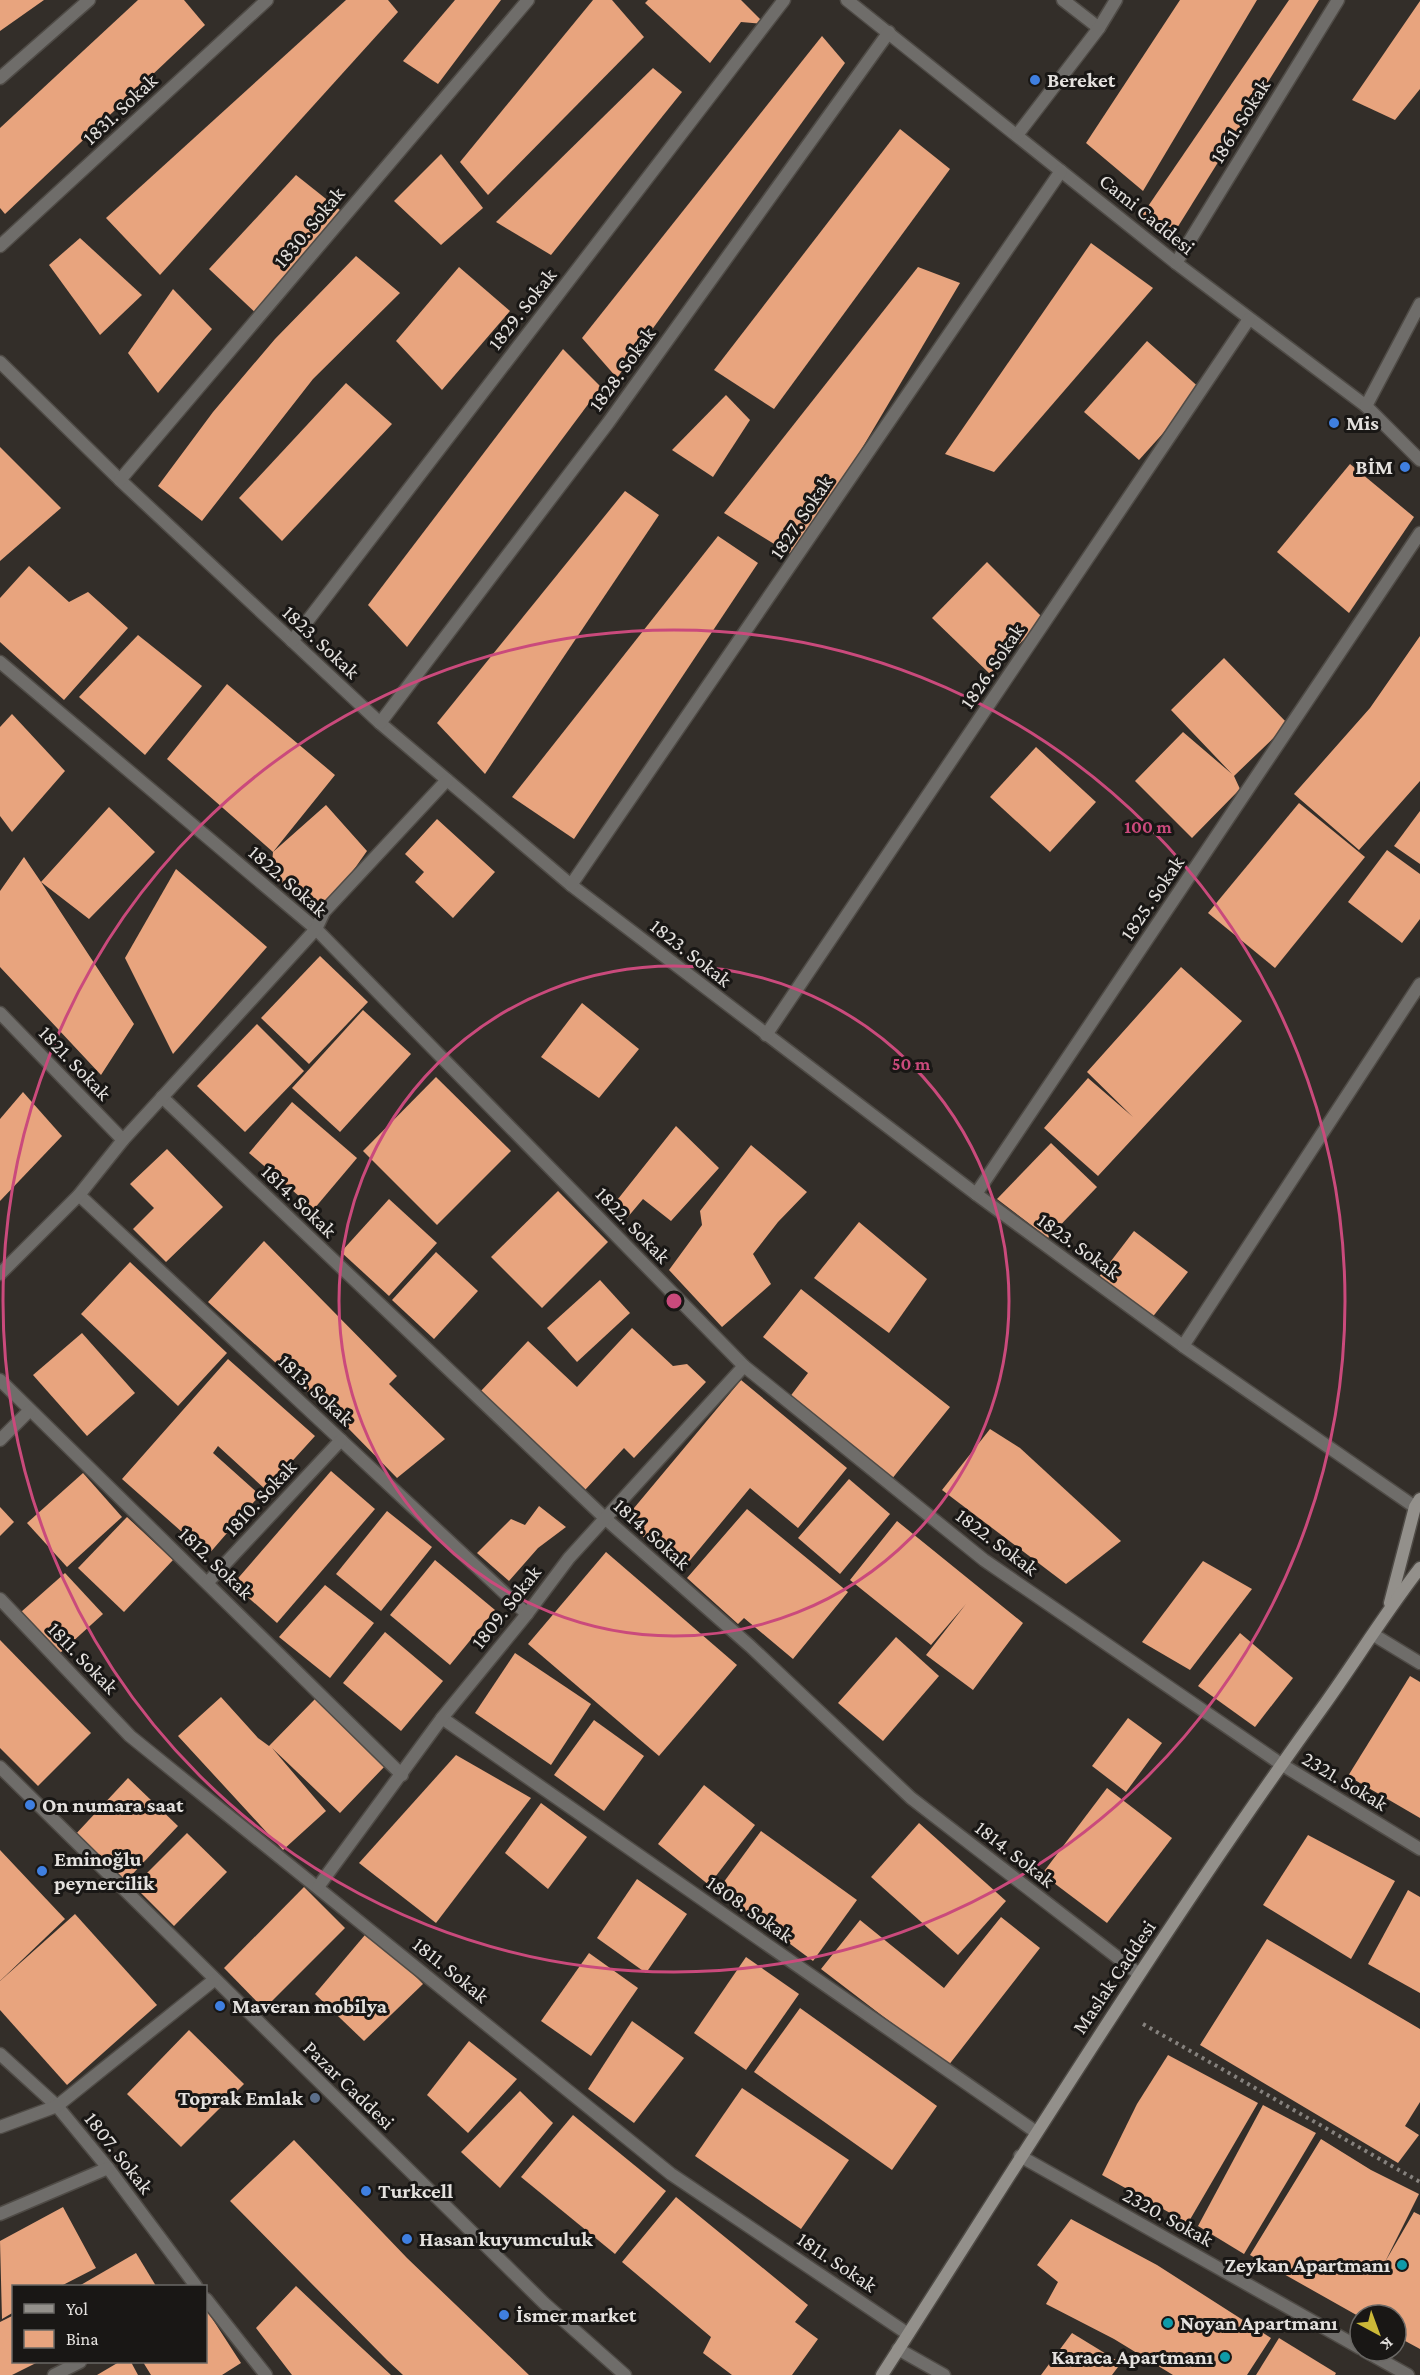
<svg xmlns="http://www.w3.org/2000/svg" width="1420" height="2375" font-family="'Crimson Pro',serif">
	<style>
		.building { fill: #e8a47e }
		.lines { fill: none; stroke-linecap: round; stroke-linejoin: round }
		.street-casing { stroke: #4f4b46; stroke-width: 15 }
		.secondary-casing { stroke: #4f4b46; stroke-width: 15 }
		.path { stroke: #86827e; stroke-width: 4; stroke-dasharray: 3 4.5; stroke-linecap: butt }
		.street { stroke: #6f6d6a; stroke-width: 12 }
		.secondary { stroke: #93908b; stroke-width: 12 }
		.ring { fill: none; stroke: #ca4a7c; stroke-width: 3 }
		.shop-dot { fill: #3f7fe0; stroke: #191715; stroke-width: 2 }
		.service-dot { fill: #5c6f8a; stroke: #191715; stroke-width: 2 }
		.culture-dot { fill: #0f9aa8; stroke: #191715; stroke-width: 2 }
		.labels { text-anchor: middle; stroke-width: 6; stroke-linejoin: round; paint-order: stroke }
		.poi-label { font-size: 21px; font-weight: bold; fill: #e4e1de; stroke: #191715; text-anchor: start }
		.street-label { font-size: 21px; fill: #e4e1de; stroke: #191715 }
		.centre { fill: #ca4a7c; stroke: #191715; stroke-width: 3 }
		.ring-label { font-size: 18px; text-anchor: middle; font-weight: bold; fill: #ca4a7c; stroke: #191715; stroke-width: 6; stroke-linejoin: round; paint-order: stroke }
	</style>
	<rect width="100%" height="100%" fill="#332e29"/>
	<g class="building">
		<polygon points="0,0 44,0 0,31"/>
		<polygon points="138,0 184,0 205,25 5,214 0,208 0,128"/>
		<polygon points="346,0 388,0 398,12 160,275 106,218"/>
		<polygon points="455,0 501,0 438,84 403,61"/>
		<polygon points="593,0 612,0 644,37 488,195 460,162"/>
		<polygon points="648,0 741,0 765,24 741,22 710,63 645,3"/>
		<polygon points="1180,0 1257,0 1143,191 1086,143"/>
		<polygon points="1289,0 1319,0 1169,241 1140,218"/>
		<polygon points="1420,1 1420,89 1395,120 1352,100"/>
		<polygon points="822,36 845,63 617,378 582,338"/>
		<polygon points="653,68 682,92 551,255 496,222"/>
		<polygon points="900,129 950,169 774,409 714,370"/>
		<polygon points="441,154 483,208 441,245 394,201"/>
		<polygon points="296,175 345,214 259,316 209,269"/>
		<polygon points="80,238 142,295 100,335 49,265"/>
		<polygon points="1091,243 1153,288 994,472 945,454"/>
		<polygon points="356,256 400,293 313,379 202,521 158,486 213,412 275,339"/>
		<polygon points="459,267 510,311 442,390 396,341"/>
		<polygon points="918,267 960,283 797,558 724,513"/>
		<polygon points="173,289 212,329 158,393 128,353"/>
		<polygon points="1147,341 1202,390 1139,460 1084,412"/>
		<polygon points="563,349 601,387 407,647 368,605"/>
		<polygon points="346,383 392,424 282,541 239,498"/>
		<polygon points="726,395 750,420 713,477 672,450"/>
		<polygon points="0,447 61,508 0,561"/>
		<polygon points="1350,464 1414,517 1349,613 1277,552"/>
		<polygon points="625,491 659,515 485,774 437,723"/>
		<polygon points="718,536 758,563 574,839 512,797"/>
		<polygon points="987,562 1044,619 990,674 932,618"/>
		<polygon points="29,566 69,602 88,592 128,628 64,700 0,642 0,598"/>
		<polygon points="138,635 202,686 145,755 79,697"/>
		<polygon points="1420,636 1420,781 1359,850 1294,794 1370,708"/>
		<polygon points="1224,658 1288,724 1234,776 1240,789 1192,838 1135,781 1183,732 1232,774 1171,710"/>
		<polygon points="227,684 335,775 273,852 326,805 367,851 324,912 271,875 273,852 167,759"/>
		<polygon points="12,714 65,771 12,832 0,816 0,727"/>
		<polygon points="1036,747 1096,802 1050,852 990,797"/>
		<polygon points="1299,803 1365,857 1275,968 1208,913"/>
		<polygon points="109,807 155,852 89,919 41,882 134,1024 101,1075 0,967 0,891 24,857 41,882"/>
		<polygon points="1420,811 1420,864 1394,846"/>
		<polygon points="437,819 495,872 453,918 415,882 424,872 405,854"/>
		<polygon points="1387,850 1420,874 1420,919 1402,943 1348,902"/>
		<polygon points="176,869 267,947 173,1054 125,958"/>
		<polygon points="320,956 368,1002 309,1064 261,1018"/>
		<polygon points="1181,967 1242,1021 1098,1176 1044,1128 1088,1078 1133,1117 1087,1072"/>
		<polygon points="582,1003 639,1049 599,1098 541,1057"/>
		<polygon points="363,1010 411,1054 340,1132 292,1088"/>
		<polygon points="257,1024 304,1071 245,1132 197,1086"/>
		<polygon points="436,1077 511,1151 437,1225 363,1151"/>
		<polygon points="23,1092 62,1136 0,1201 0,1119"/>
		<polygon points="292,1102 357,1158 314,1209 249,1153"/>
		<polygon points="676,1126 719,1168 671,1221 643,1199 627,1218 614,1204"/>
		<polygon points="1051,1143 1097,1187 1048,1238 997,1199"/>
		<polygon points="751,1145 807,1192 778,1222 753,1254 771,1284 722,1327 669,1270 702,1225 700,1211"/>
		<polygon points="167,1149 223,1207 166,1262 133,1229 154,1208 130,1184"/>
		<polygon points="558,1191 608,1242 542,1308 491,1257"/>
		<polygon points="389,1199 437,1243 389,1296 341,1252"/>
		<polygon points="859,1222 927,1279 889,1333 814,1278"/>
		<polygon points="1134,1231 1188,1272 1151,1319 1098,1278"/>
		<polygon points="264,1241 397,1376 389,1384 445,1439 397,1478 347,1427 208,1302"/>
		<polygon points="436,1252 478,1291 434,1339 392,1300"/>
		<polygon points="130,1262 227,1353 178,1406 81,1314"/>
		<polygon points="600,1280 630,1313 577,1362 547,1328"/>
		<polygon points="801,1289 950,1407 891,1480 789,1398 808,1373 763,1337"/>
		<polygon points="632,1328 673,1366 687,1364 706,1382 634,1458 624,1448 585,1490 480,1392 528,1341 577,1387"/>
		<polygon points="82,1333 135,1393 87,1436 33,1375"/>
		<polygon points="228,1359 315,1436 266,1490 218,1446 213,1453 260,1495 208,1555 122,1479"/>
		<polygon points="741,1380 847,1468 798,1528 750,1488 682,1570 624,1520"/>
		<polygon points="990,1429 1020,1448 1121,1541 1066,1584 942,1490"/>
		<polygon points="331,1471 375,1509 277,1623 233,1584"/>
		<polygon points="83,1473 122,1517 67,1567 27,1523"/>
		<polygon points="849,1479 890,1514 840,1574 798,1538"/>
		<polygon points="539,1506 566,1527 538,1548 509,1581 477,1553 511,1519 525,1525"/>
		<polygon points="0,1507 14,1522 0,1536"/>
		<polygon points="747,1509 848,1592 793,1659 744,1618 738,1624 687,1578"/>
		<polygon points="387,1511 432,1547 381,1611 336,1574"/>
		<polygon points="127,1517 173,1560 124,1612 78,1568"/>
		<polygon points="897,1521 1023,1623 973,1690 926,1655 966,1604 931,1645 850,1580"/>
		<polygon points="606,1552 737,1665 659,1756 528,1644"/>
		<polygon points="435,1560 495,1610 450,1665 390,1615"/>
		<polygon points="1203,1561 1252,1589 1190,1670 1142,1642"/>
		<polygon points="65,1573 103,1614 59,1654 21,1612"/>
		<polygon points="325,1585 374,1623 330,1678 279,1637"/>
		<polygon points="385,1632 443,1681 401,1731 343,1683"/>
		<polygon points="1240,1633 1293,1678 1255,1727 1198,1686"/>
		<polygon points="896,1637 939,1676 883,1741 838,1703"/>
		<polygon points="0,1640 91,1733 38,1786 0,1748"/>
		<polygon points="515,1653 591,1704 551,1765 475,1713"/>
		<polygon points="1410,1676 1420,1682 1420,1818 1348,1776"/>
		<polygon points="221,1697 258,1738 269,1746 315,1699 385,1766 340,1813 272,1748 326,1811 283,1850 178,1736"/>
		<polygon points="1128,1718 1162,1743 1126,1792 1092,1766"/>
		<polygon points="594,1720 644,1756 604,1811 554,1775"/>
		<polygon points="456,1755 531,1798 436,1923 359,1863"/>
		<polygon points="128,1778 178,1826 124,1883 74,1836"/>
		<polygon points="704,1785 755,1825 709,1885 658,1844"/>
		<polygon points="1107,1788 1172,1838 1107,1923 1042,1874"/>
		<polygon points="541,1803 587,1837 548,1889 505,1853"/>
		<polygon points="919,1823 1006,1901 958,1955 871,1877"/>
		<polygon points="761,1831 857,1900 813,1961 718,1890"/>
		<polygon points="187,1833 227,1872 174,1926 134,1886"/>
		<polygon points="1308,1835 1395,1881 1351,1959 1263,1905"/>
		<polygon points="0,1850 65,1919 0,1981"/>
		<polygon points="637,1879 687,1914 646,1973 597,1938"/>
		<polygon points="304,1887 345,1928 264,2009 224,1968"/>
		<polygon points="1408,1890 1420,1897 1420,1993 1368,1964"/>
		<polygon points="75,1914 157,2005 67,2085 0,2010 0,1981"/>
		<polygon points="1001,1917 1040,1948 948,2066 821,1969 860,1920 944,1988"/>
		<polygon points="370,1929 423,1984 364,2041 315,1994"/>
		<polygon points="1267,1939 1420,2029 1420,2102 1405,2126 1419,2135 1398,2163 1200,2045"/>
		<polygon points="589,1953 638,1988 591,2056 541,2021"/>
		<polygon points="746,1957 799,1994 746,2070 694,2033"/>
		<polygon points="800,2008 937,2106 892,2170 754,2072"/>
		<polygon points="632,2021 684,2058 634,2123 588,2089"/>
		<polygon points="189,2030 244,2084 181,2147 127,2094"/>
		<polygon points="469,2041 517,2079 468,2133 427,2095"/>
		<polygon points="1168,2055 1258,2103 1188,2223 1102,2175 1137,2104"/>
		<polygon points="742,2088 849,2160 801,2229 695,2156"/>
		<polygon points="520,2091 553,2123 500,2188 461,2152"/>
		<polygon points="1263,2105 1316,2133 1244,2254 1198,2226"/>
		<polygon points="573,2115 666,2191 615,2254 521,2177"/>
		<polygon points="1321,2139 1371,2170 1419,2194 1385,2262 1414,2212 1420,2215 1420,2349 1396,2336 1396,2315 1360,2317 1250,2255"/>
		<polygon points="294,2140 407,2258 529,2375 403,2375 387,2360 230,2201"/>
		<polygon points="676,2197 808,2305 795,2322 818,2339 792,2375 732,2375 703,2353 711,2337 622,2262"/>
		<polygon points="63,2207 96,2268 61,2286 14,2286 14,2312 2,2319 0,2241"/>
		<polygon points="1071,2219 1157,2265 1271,2338 1247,2375 1173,2375 1114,2339 1046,2304 1058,2282 1037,2265"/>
		<polygon points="136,2253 156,2286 79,2286"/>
		<polygon points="296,2286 350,2337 391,2375 292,2375 256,2328"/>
		<polygon points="206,2309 241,2363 222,2375 151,2375 143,2362 206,2362"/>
		<polygon points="14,2315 14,2362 38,2362 12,2375 0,2375 0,2322"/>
		<polygon points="1072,2333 1121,2363 1112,2375 1041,2375"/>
		<polygon points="1279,2338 1336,2373 1335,2375 1256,2375"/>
		<polygon points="119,2362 131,2362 138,2375 97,2375"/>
	</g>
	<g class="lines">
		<g class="street-casing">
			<g id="street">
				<polyline points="847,0 1176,263 1366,406 1420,460"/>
				<polyline points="1063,0 1099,28"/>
				<polyline points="0,78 89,0"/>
				<polyline points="1017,135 1099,28 1116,0"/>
				<polyline points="0,246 267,0"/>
				<polyline points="1176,263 1338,0"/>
				<polyline points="0,362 120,480 380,723 571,885 976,1194 1183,1346 1415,1507"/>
				<polyline points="1366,406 1420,304"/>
				<polyline points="120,480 528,0"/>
				<polyline points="292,641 784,0"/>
				<polyline points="0,662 316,929 744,1366 984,1560 1281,1764 1420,1849"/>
				<polyline points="380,723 608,423 889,32"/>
				<polyline points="571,885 1061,171"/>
				<polyline points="0,1013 123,1140"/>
				<polyline points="766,1035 1249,319"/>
				<polyline points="162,1097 607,1520 750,1646 911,1798 1139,1974"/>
				<polyline points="976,1194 1420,533"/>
				<polyline points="79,1195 527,1614"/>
				<polyline points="0,1274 79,1195 123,1140 316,929 324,912 447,780"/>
				<polyline points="1183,1346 1420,984"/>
				<polyline points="0,1380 402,1775"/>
				<polyline points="0,1440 30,1410"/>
				<polyline points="208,1582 341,1440"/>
				<polyline points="0,1599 130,1736 671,2174 908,2334"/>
				<polyline points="1374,1635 1420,1663"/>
				<polyline points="442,1718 1036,2132"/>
				<polyline points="0,1767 544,2303 625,2375"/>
				<polyline points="318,1887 442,1718 527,1614 569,1558 744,1366"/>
				<polyline points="0,2054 57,2106 108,2168 196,2286"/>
				<polyline points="0,2127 57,2106 214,1980"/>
				<polyline points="1020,2156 1360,2348"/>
				<polyline points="0,2214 108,2168"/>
				<polyline points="206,2299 266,2375"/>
				<polyline points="898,2349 944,2375"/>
				<polyline points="1365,2351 1408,2375"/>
				<polyline points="54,2375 80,2362"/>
			</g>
		</g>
		<g class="secondary-casing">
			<g id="secondary">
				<polyline points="1390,1603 1415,1507 1420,1499"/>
				<path d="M882,2375c144,-224 284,-451 440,-667 33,-46 63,-95 98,-140"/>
			</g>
		</g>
		<polyline class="path" points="1143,2024 1420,2182"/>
		<use href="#street" class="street"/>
		<use href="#secondary" class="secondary"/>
	</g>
	<g class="ring">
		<circle cx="674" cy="1301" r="335"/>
		<circle cx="674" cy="1301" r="671"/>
	</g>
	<g class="shop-dot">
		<circle cx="1035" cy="80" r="6"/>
		<circle cx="1334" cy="423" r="6"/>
		<circle cx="1405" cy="467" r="6"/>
		<circle cx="30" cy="1805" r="6"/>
		<circle cx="42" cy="1871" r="6"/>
		<circle cx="220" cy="2006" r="6"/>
		<circle cx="366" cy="2191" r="6"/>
		<circle cx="407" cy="2239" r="6"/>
		<circle cx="504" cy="2315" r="6"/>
	</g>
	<circle class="service-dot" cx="315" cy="2098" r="6"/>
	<g class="culture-dot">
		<circle cx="1402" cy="2265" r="6"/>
		<circle cx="1168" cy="2323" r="6"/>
		<circle cx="1225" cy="2357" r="6"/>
	</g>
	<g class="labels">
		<g class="poi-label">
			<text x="1047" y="87">Bereket</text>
			<text x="1346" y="430">Mis</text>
			<text x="1393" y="474" text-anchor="end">BİM</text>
			<text x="42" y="1812">On numara saat</text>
			<text x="54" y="1866">Eminoğlu<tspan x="54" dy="24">peynercilik</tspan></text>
			<text x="232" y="2013">Maveran mobilya</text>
			<text x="303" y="2105" text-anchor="end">Toprak Emlak</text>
			<text x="378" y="2198">Turkcell</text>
			<text x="419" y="2246">Hasan kuyumculuk</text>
			<text x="1390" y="2272" text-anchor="end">Zeykan Apartmanı</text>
			<text x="516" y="2322">İsmer market</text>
			<text x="1180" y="2330">Noyan Apartmanı</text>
			<text x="1213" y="2364" text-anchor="end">Karaca Apartmanı</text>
		</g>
		<g class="street-label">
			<text transform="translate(120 109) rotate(-43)" y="7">1831. Sokak</text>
			<text transform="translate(1240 121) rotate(-58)" y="7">1861. Sokak</text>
			<text transform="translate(1147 214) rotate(39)" y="7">Cami Caddesi</text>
			<text transform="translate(309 227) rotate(-50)" y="7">1830. Sokak</text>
			<text transform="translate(522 309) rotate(-52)" y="7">1829. Sokak</text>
			<text transform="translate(622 369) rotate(-54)" y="7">1828. Sokak</text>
			<text transform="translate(801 517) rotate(-56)" y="7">1827. Sokak</text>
			<text transform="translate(321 642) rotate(43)" y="7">1823. Sokak</text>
			<text transform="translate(992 666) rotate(-56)" y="7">1826. Sokak</text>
			<text transform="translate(288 881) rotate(41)" y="7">1822. Sokak</text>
			<text transform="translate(1152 898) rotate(-56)" y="7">1825. Sokak</text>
			<text transform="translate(691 953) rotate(38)" y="7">1823. Sokak</text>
			<text transform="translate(75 1063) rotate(46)" y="7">1821. Sokak</text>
			<text transform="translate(299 1201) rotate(44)" y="7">1814. Sokak</text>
			<text transform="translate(633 1225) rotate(46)" y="7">1822. Sokak</text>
			<text transform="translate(1079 1246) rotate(36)" y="7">1823. Sokak</text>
			<text transform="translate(316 1390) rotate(43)" y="7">1813. Sokak</text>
			<text transform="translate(260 1498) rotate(-47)" y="7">1810. Sokak</text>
			<text transform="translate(652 1534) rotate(42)" y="7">1814. Sokak</text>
			<text transform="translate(997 1542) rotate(37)" y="7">1822. Sokak</text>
			<text transform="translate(216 1563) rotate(44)" y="7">1812. Sokak</text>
			<text transform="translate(506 1607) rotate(-52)" y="7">1809. Sokak</text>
			<text transform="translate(83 1658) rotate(46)" y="7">1811. Sokak</text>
			<text transform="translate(1345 1781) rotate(31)" y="7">2321. Sokak</text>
			<text transform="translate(1015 1854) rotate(38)" y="7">1814. Sokak</text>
			<text transform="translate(750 1909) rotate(35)" y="7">1808. Sokak</text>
			<text transform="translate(451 1970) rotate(39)" y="7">1811. Sokak</text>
			<text transform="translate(1114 1977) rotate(-56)" y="7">Maslak Caddesi</text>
			<text transform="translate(349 2085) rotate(44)" y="7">Pazar Caddesi</text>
			<text transform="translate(119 2153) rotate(52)" y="7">1807. Sokak</text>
			<text transform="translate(1168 2217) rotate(29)" y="7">2320. Sokak</text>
			<text transform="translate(837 2262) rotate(34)" y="7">1811. Sokak</text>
		</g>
	</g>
	<circle cx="674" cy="1301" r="9" class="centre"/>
	<g class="ring-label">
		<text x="1148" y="833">100 m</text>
		<text x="911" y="1070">50 m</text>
	</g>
	<rect x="12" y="2285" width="195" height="78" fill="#191715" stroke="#6a6865" stroke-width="1.5"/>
	<rect x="24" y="2304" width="30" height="9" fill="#93908b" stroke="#6a6865" stroke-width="1.5"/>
	<text x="66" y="2315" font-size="18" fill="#e4e1de">Yol</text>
	<rect x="24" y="2330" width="30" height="18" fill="#e8a47e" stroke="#6a6865" stroke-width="1.5"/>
	<text x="66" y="2345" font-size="18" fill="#e4e1de">Bina</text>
	<g transform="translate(1378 2333) rotate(139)"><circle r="28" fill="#191715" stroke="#6a6865" stroke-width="1.5"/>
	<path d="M0-4.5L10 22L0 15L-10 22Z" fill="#ccb938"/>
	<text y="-9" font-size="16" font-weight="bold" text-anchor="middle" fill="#e4e1de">K</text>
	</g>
</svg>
